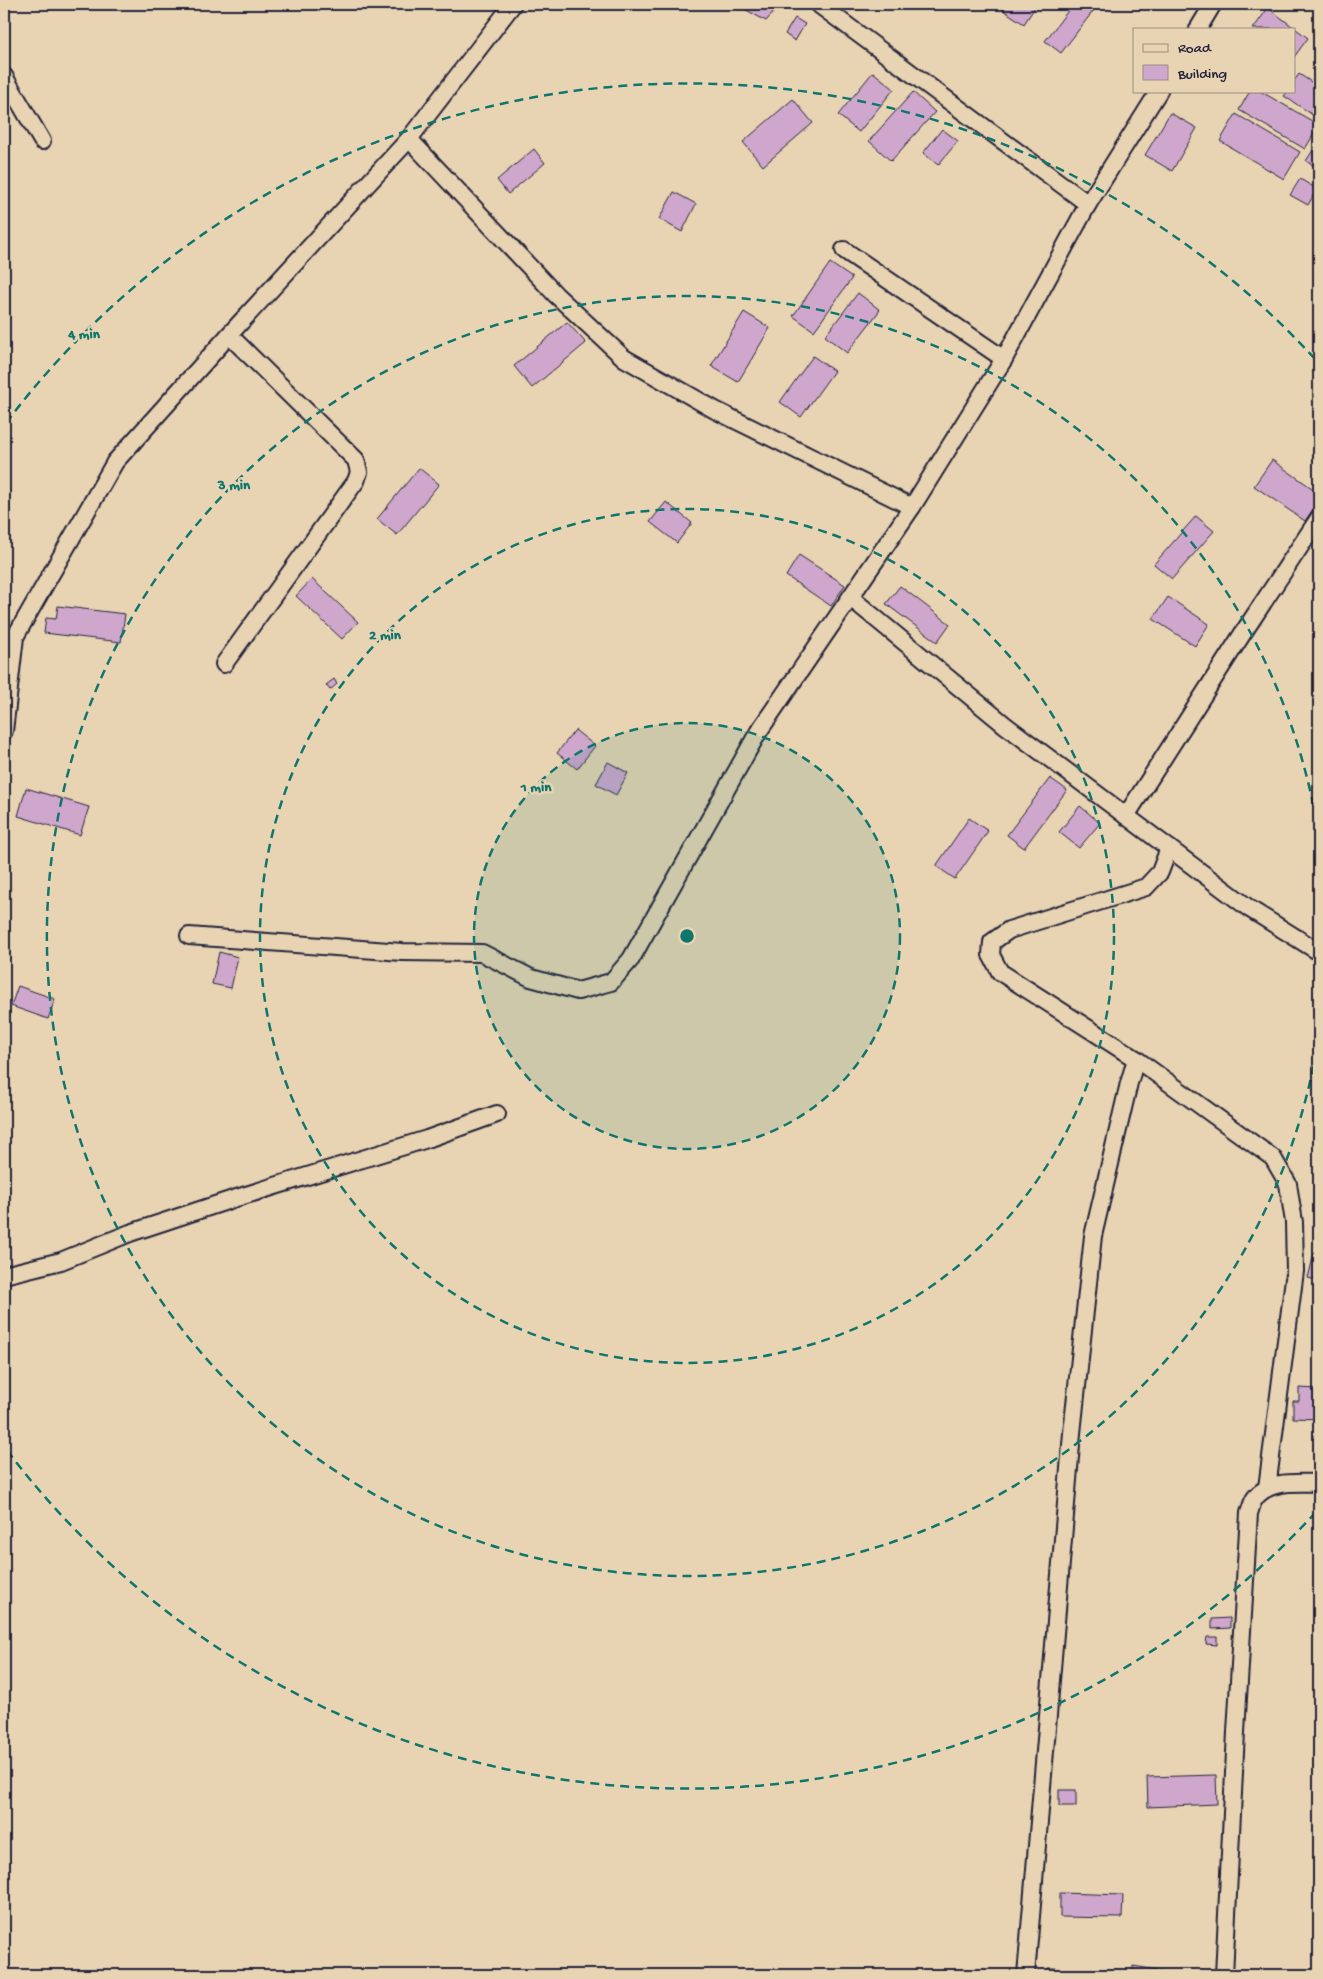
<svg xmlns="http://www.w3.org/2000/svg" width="1323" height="1979" font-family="'Gochi Hand',sans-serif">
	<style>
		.building { fill: #cfa7cd; stroke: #22223b }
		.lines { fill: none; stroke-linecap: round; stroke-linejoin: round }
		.minor-casing { stroke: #22223b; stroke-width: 20 }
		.minor { stroke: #e8d4b2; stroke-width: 16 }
		.ring { fill: none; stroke: #0f766e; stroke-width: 2.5; stroke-dasharray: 9 6 }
		.centre { fill: #0f766e; stroke: #e8d4b2; stroke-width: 2.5 }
		.ring-label { font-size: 15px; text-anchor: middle; font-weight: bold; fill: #0f766e; stroke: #e8d4b2; stroke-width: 5; stroke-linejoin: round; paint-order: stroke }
	</style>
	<rect width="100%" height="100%" fill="#e8d4b2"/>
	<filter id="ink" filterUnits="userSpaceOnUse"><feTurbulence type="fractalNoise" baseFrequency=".02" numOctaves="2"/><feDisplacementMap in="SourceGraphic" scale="10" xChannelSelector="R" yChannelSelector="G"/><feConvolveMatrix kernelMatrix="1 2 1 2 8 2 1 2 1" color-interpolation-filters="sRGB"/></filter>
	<g filter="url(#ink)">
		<g class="building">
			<polygon points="743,4 781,4 766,21 741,7"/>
			<polygon points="1007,4 1037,4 1024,24 1003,10"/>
			<polygon points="1073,4 1095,4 1097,6 1061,53 1045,41"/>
			<polygon points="1268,8 1308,38 1294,57 1294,29 1253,29"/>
			<polygon points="795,18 805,24 795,41 785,34"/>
			<polygon points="873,72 894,89 859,132 838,115"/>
			<polygon points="1299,74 1319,87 1319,119 1284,96 1288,91 1294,91 1294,81"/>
			<polygon points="1250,91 1260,91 1319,125 1305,149 1239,110"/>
			<polygon points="913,92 935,112 891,161 869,141"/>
			<polygon points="793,99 813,123 763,166 743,142"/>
			<polygon points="1170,113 1197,128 1172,171 1145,155"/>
			<polygon points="1236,114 1300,152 1284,179 1220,141"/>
			<polygon points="942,129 958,141 938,165 923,153"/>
			<polygon points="1319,141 1319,169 1306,161"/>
			<polygon points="534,149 545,163 508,194 497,180"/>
			<polygon points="1300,179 1317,189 1308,205 1290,195"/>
			<polygon points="674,192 696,204 682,232 659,219"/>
			<polygon points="830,263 852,278 814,331 793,316"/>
			<polygon points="858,293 880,310 847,353 825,336"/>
			<polygon points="744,312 770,328 738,382 711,366"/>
			<polygon points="567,322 586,343 532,388 514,366"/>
			<polygon points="813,356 834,371 801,417 780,402"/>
			<polygon points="1272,460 1319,493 1319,500 1305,521 1254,486"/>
			<polygon points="419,468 439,484 397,535 377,519"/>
			<polygon points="666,502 692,523 677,543 650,522"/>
			<polygon points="1196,516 1214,531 1172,579 1154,564"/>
			<polygon points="799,555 845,585 831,606 786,576"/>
			<polygon points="312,579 358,622 342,639 296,596"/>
			<polygon points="900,586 950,624 937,642 886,604"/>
			<polygon points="1168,597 1209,624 1195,646 1153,619"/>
			<polygon points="58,606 125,614 121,642 44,633 46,618 56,619"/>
			<polygon points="334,679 337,684 330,690 326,685"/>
			<polygon points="575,730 595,746 577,769 557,753"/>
			<polygon points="608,762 628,773 616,795 596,784"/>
			<polygon points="1050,778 1067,790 1024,848 1007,835"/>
			<polygon points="26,788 89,807 80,835 18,816"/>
			<polygon points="1080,806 1100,823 1079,848 1059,832"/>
			<polygon points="969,818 988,831 955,879 936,866"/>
			<polygon points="219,952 238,957 231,988 212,984"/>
			<polygon points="18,986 55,999 48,1019 11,1006"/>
			<polygon points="1314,1254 1319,1256 1319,1281 1308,1278"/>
			<polygon points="1319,1381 1319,1419 1293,1418 1293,1401 1299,1401 1299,1388 1319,1389"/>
			<polygon points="1230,1618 1230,1628 1212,1629 1212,1619"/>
			<polygon points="1207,1637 1217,1637 1217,1645 1206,1644"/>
			<polygon points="1216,1775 1217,1804 1148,1807 1147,1777"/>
			<rect x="1059" y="1790" width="17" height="16"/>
			<polygon points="1060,1893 1123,1895 1122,1918 1060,1917"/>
			<polygon points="1133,1966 1189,1975 1132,1975"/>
			<polygon points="1048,1968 1122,1970 1121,1975 1047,1975"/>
		</g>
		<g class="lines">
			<g class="minor-casing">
				<g id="minor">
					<polyline points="818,4 1088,204"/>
					<polyline points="1198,29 1213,4"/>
					<polyline points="4,76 42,141"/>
					<polyline points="409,139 556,295 624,358 715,410 912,507"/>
					<polyline points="844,250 1004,359"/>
					<polyline points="851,598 1005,725 1250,909 1319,952"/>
					<polyline points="224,664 356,481 359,472 356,460 229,335"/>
					<polyline points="4,731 15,637 115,462 229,335 409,139 513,4"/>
					<polyline points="1126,816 1243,633 1319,518"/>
					<polyline points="189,936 402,952 482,953 531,978 578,991 611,982 631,959 759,731 912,507 1004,359 1088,204 1159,91"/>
					<polyline points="1136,1059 1273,1158 1288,1184 1294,1222 1295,1271 1267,1488"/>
					<polyline points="4,1275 61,1261 130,1233 230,1200 427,1139 497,1114"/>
					<polyline points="1026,1975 1072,1433 1093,1236 1129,1083 1136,1059 1000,972 991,955 992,942 1009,930 1146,887 1160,872 1169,848"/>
					<path d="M1224,1975l12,-243 13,-219c2,-5 3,-11 6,-15 15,-19 43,-15 64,-15"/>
				</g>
			</g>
			<use href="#minor" class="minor"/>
		</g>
	</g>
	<circle cx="687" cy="936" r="213" fill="#0f766e" fill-opacity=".12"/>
	<g class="ring">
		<circle cx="687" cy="936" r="213"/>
		<circle cx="687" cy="936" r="427"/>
		<path d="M1319 1036A640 640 0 1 1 1319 836"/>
		<path d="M1316 1512A853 853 0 0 1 6 1449M6 423A853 853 0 0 1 1316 360"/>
	</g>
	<circle cx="687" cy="936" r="8" class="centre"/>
	<g class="ring-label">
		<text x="84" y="338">4 min</text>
		<text x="234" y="489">3 min</text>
		<text x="385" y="639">2 min</text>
		<text x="536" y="791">1 min</text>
	</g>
	<rect width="1323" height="1979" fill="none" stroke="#e8d4b2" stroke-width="20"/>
	<rect x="10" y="10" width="1303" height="1959" fill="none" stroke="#22223b" stroke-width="2" filter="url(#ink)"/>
	<rect x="1133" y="28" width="162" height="65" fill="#e8d4b2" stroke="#998d82"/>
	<rect x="1143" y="44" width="25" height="8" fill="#e8d4b2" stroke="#998d82"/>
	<text x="1178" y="52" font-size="15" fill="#22223b">Road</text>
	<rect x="1143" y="65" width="25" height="15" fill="#cfa7cd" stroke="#998d82"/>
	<text x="1178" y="78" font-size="15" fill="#22223b">Building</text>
</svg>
